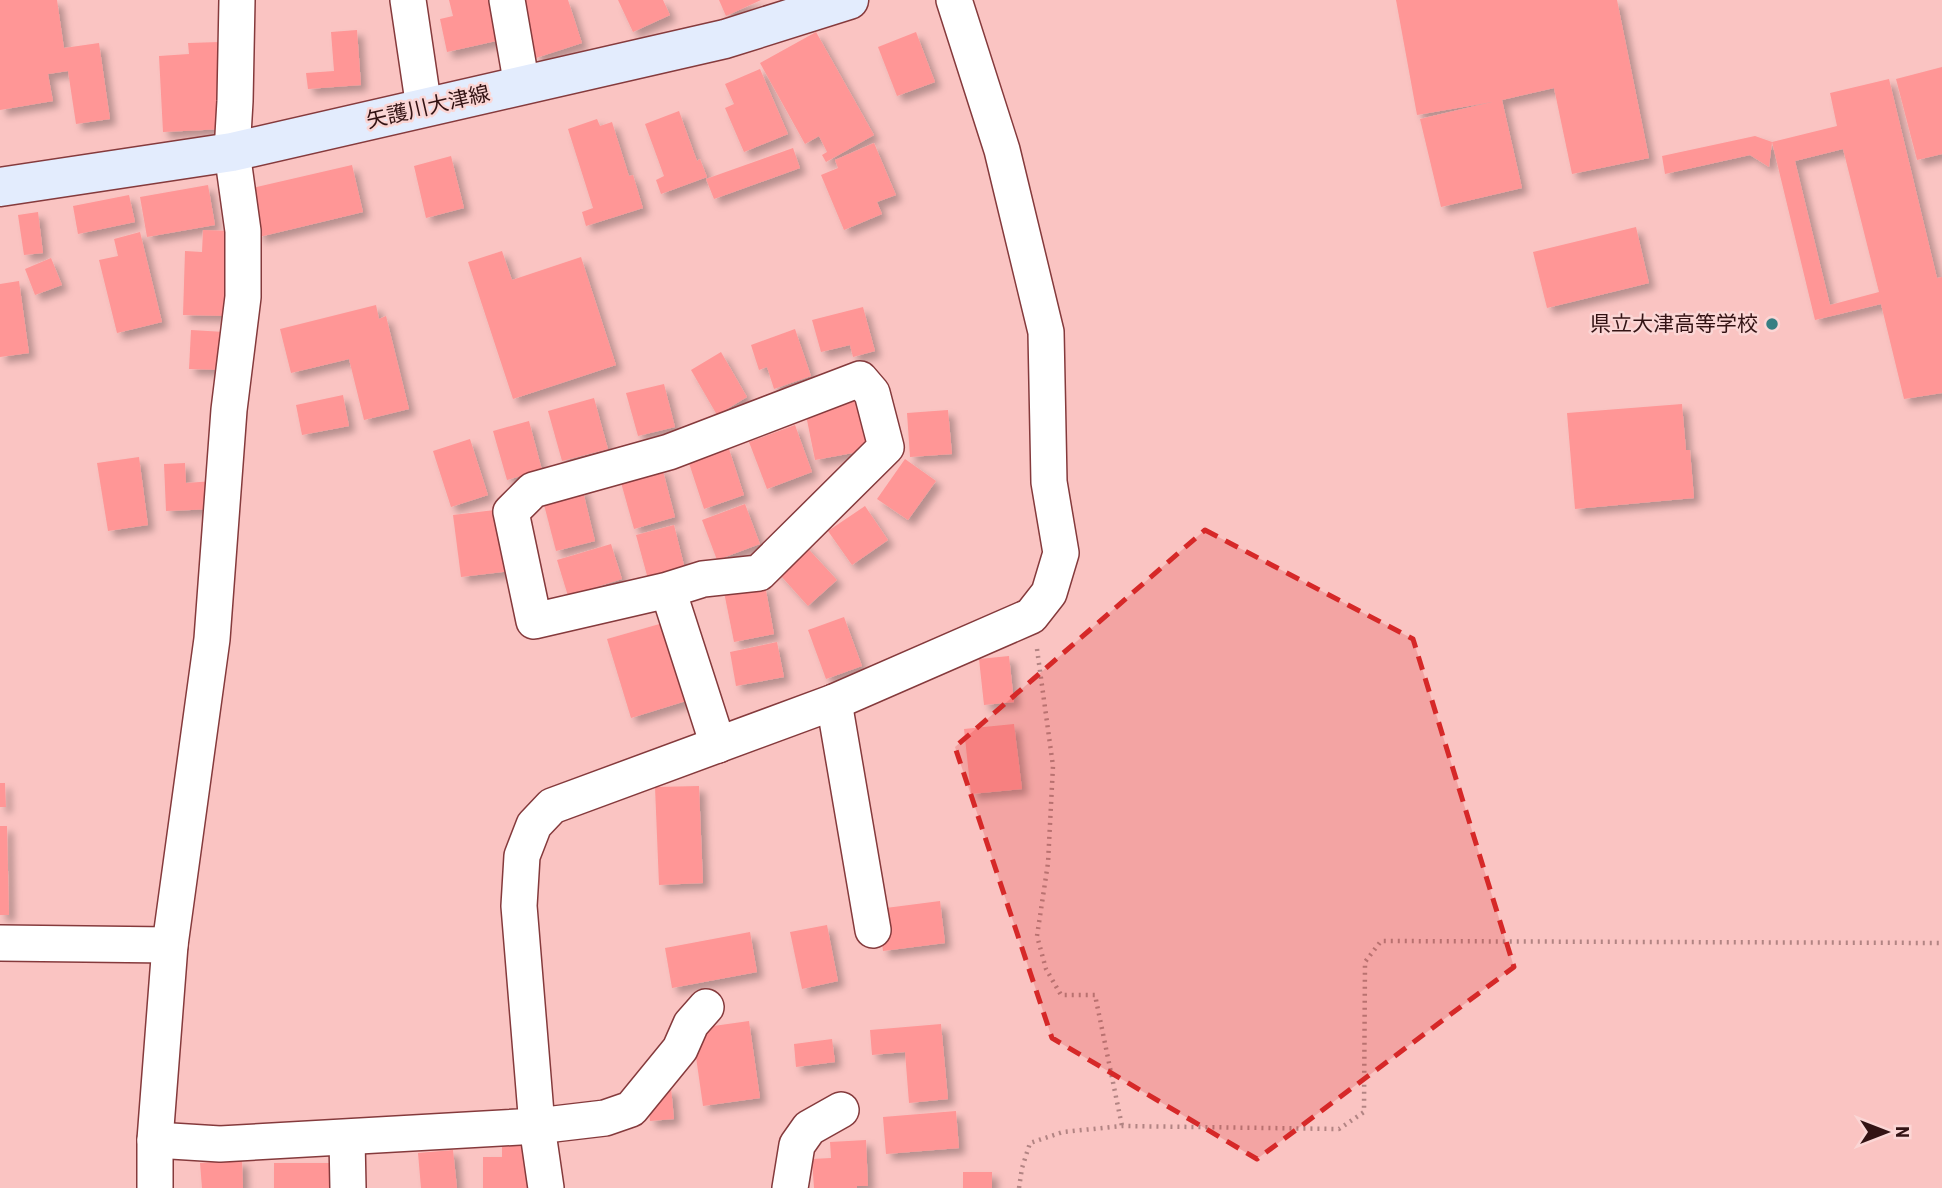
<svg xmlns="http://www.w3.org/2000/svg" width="1942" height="1188" font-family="'Roboto Condensed','Noto Sans JP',sans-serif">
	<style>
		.building { fill: #ff9696; fill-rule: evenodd; filter: url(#shadow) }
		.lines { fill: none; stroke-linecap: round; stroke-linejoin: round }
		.street-casing { stroke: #853a3c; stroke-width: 38 }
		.secondary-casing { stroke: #853a3c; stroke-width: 41 }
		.path { stroke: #b28483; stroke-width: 4.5; stroke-dasharray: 2 5; stroke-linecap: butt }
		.street { stroke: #fff; stroke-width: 35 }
		.secondary { stroke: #e3ecfd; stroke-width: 38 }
		.marked { fill: #d62828; fill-opacity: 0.2; stroke: #d62828; stroke-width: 5; stroke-dasharray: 14 9; stroke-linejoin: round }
		.poi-dot { fill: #367f83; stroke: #fbd6d5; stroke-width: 2.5 }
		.labels { text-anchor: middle; stroke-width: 5; stroke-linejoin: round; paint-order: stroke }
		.street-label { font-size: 21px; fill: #331314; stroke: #fbd6d5 }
		.poi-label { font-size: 21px; fill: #331314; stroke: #fbd6d5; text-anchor: end }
	</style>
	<defs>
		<filter id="shadow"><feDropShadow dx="6" dy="6" stdDeviation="3.5" flood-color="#0004"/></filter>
	</defs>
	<rect width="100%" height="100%" fill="#fac4c2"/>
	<g class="building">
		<polygon points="0,0 57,0 64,48 99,43 110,119 76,124 68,71 48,74 53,101 0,110"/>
		<polygon points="449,0 497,0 505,39 447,52 440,19 453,16"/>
		<polygon points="518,0 568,0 582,43 536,58"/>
		<polygon points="618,0 663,0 670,15 633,32"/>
		<polygon points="719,0 761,0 726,16"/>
		<polygon points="1396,0 1617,0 1649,158 1572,174 1554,88 1502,100 1522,188 1441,207 1420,119 1492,102 1417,115"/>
		<polygon points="357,30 361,85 308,89 306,73 334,71 331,32"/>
		<polygon points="816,32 874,135 826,162 822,155 827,152 819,136 805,144 760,63"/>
		<polygon points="916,32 935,82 897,96 878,47"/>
		<polygon points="220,42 224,129 163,132 159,56 189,54 188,43"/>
		<polygon points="1942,67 1942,154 1917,160 1896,79"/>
		<polygon points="760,69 788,134 744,152 725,108 734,104 725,84"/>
		<path d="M1889,79l48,199 5,-1v116l-38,6 -23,-95 -66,16 -43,-178 65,-16 -7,-33zM1843,149l36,143 -49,13 -35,-144z"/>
		<polygon points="679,111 697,161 700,159 707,177 661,194 656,180 664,176 645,124"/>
		<polygon points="597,119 600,126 612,122 629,176 633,175 643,208 586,226 582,212 593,208 568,129"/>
		<polygon points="1755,136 1772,142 1769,167 1750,155 1665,174 1662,156"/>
		<polygon points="874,143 896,195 877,202 882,214 844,230 821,175 838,168 835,160"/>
		<polygon points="793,148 800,168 714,199 706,179"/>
		<polygon points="451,156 464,208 426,218 414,166"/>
		<polygon points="352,165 363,212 259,237 248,189"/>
		<polygon points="208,185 215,225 147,237 140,197"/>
		<polygon points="129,195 135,222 78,234 73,206"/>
		<polygon points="38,212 43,253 24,255 18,215"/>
		<polygon points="1636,227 1649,283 1547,308 1533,252"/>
		<polygon points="203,230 230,231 228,316 183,315 185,251 202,252"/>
		<polygon points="140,232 162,322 117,333 99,260 118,256 114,239"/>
		<polygon points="502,251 512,280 581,257 616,365 513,399 468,262"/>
		<polygon points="51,258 62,285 35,295 25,269"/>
		<polygon points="19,281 29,353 0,357 0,284"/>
		<polygon points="376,305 379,319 386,316 409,409 364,420 349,359 291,373 280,329"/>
		<polygon points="863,307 875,351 853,357 850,345 821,352 812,320"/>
		<polygon points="795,329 811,376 774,389 767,367 759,370 751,345"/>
		<polygon points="191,330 225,332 224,370 189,369"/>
		<polygon points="721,352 747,397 717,415 691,370"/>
		<polygon points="664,384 675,427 638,436 626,393"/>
		<polygon points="343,395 349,426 302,435 296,405"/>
		<polygon points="594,398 608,449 562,461 548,411"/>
		<polygon points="859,399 869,450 815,460 805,410"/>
		<polygon points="1682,404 1686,450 1690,450 1694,498 1575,509 1567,413"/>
		<polygon points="948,410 952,454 910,457 907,413"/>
		<polygon points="529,421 542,470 507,480 493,431"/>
		<polygon points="795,425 812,472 767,489 749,442"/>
		<polygon points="470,439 488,495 451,507 433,451"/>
		<polygon points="728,446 744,495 704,509 688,460"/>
		<polygon points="139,457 148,525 108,531 97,463"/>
		<polygon points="905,459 936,481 908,520 877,499"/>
		<polygon points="185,463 186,483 214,481 216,509 166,511 164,464"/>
		<polygon points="662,467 675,517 634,529 620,479"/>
		<polygon points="582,487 595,541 556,551 542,497"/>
		<polygon points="745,504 760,544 717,560 702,520"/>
		<polygon points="865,506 888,540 852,565 828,531"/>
		<polygon points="503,509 511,571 461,577 453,515"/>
		<polygon points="674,525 685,569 648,579 636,535"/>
		<polygon points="801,541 837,580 808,606 773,567"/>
		<polygon points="611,544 622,579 568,596 557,560"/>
		<polygon points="765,585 774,634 734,642 724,592"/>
		<polygon points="844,617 862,666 826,679 808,630"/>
		<polygon points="663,623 686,701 631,718 607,639"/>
		<polygon points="777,642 784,677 736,686 730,652"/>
		<polygon points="1009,656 1014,702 984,705 979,659"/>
		<polygon points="1014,724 1022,789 971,794 964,729"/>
		<polygon points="0,783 5,783 6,807 0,807"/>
		<polygon points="699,786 703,883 659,885 655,787"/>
		<polygon points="0,826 7,826 9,915 0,915"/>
		<polygon points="940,901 945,943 883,951 878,909"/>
		<polygon points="827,925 838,981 802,989 790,932"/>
		<polygon points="750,932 757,972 672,988 665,948"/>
		<polygon points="749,1021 760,1098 703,1106 692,1029"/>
		<polygon points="941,1024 948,1099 909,1103 905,1052 872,1055 870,1030"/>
		<polygon points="832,1039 835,1062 796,1067 794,1044"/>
		<polygon points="671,1088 674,1119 650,1121 647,1091"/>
		<polygon points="956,1111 959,1148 886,1154 883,1117"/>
		<polygon points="866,1140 868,1186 857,1186 857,1188 814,1188 812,1159 831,1158 830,1142"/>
		<polygon points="502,1146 529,1146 529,1188 483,1188 483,1157 502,1157"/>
		<polygon points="453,1150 457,1188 421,1188 418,1153"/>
		<polygon points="242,1160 243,1188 202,1188 200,1163"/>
		<rect x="274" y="1163" width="56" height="25"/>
		<rect x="963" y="1172" width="29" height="16"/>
	</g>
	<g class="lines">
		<g class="street-casing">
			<g id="street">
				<polyline points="408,0 424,108"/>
				<polyline points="507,0 522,86"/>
				<polyline points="668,590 703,579 759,573 886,447 872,393 860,379 669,452 533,490 511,512 534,621 668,590 718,745"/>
				<polyline points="834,702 873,930"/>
				<polyline points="0,943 170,945"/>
				<polyline points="347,1138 348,1188"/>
				<polyline points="155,1140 220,1144 537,1126 519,906 522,856 534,825 552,806 834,702 1031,616 1049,593 1061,553 1049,482 1046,332 1002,150 954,0"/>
				<polyline points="155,1188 155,1140 170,945 212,639 229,410 243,297 243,231 232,152 235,101 237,0"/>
				<polyline points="546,1188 537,1126 605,1118 631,1109 680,1049 691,1024 706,1007"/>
				<polyline points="790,1188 797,1145 809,1128 841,1110"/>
			</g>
		</g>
		<g class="secondary-casing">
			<polyline id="secondary" points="0,187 232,152 725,39 849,0"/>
		</g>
		<g class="path">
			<polyline points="1037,649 1053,766 1048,863 1037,936 1046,969 1061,995 1095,995 1122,1126"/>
			<polyline points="1019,1188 1022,1168 1030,1143 1063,1132 1122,1126 1339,1129 1364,1112 1365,962 1381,941 1942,943"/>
		</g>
		<use href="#street" class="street"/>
		<use href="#secondary" class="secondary"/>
	</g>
	<path class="marked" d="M1205,530l208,109 101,328 -257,192 -205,-121 -97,-291z"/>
	<circle class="poi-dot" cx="1772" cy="324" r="7"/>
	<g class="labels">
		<g class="street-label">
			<text transform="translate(428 107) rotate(-13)" y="7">矢護川大津線</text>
		</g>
		<g class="poi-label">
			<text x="1758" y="331">県立大津高等学校</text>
		</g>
	</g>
	<g transform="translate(1886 1132) rotate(90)" stroke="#fbd6d5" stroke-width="5" paint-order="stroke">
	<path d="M0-5L12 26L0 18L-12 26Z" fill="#331314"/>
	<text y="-10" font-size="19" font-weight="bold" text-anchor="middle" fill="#331314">N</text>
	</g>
</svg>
